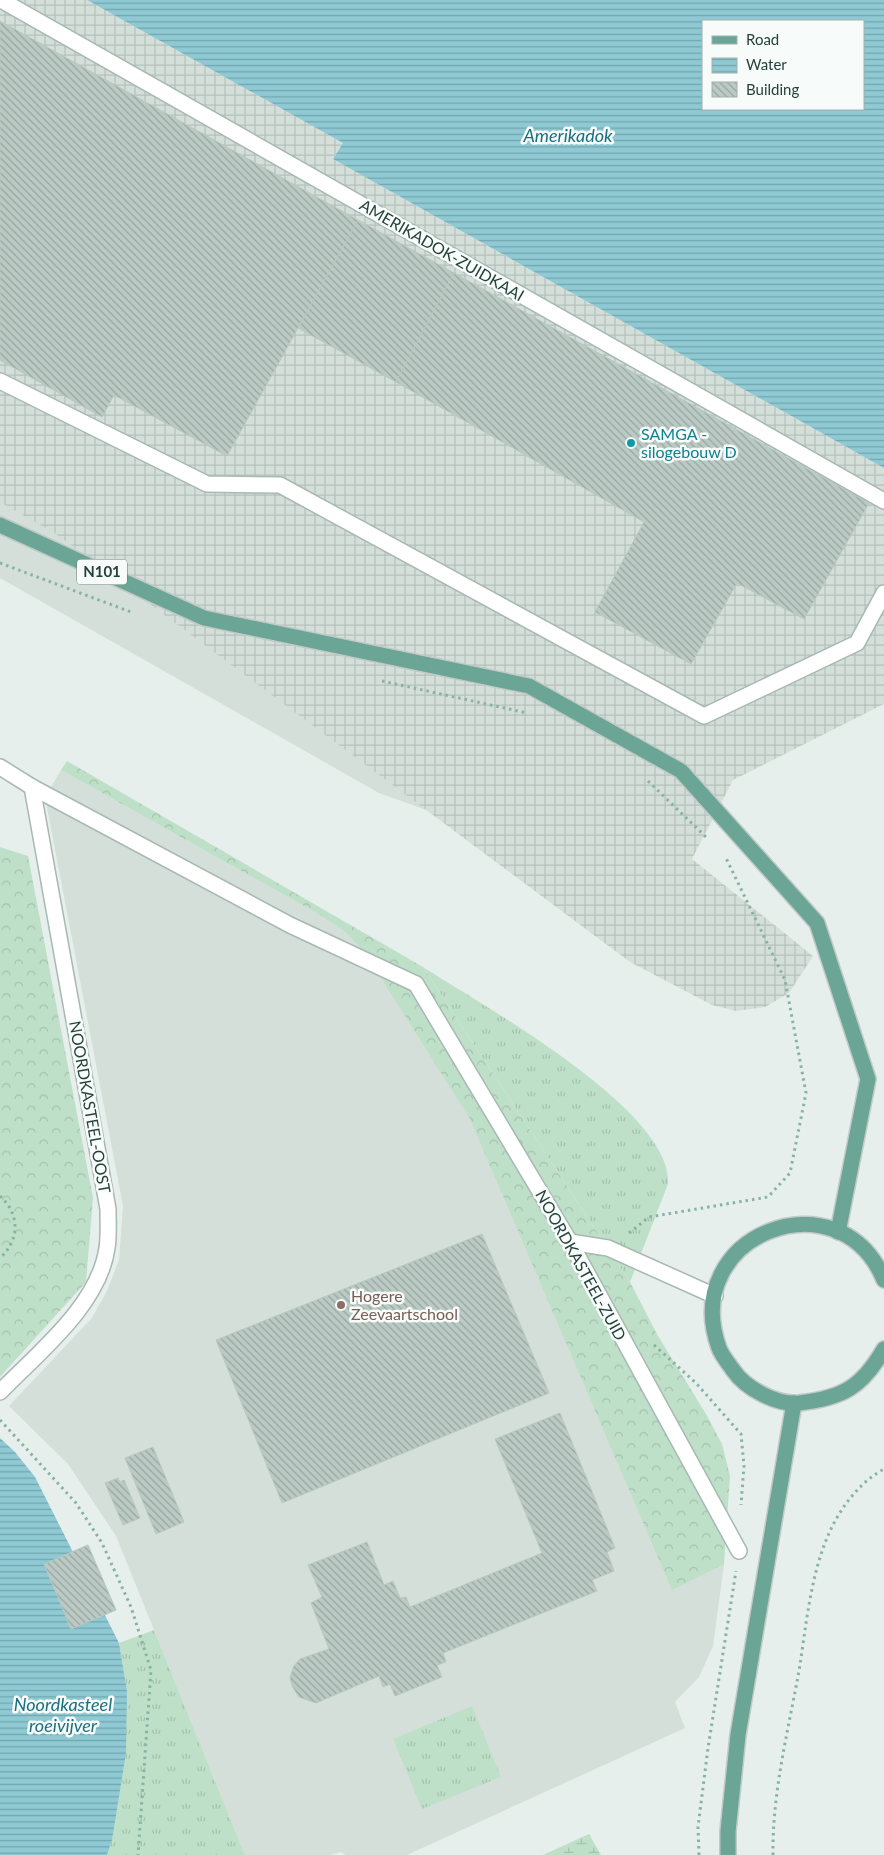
<svg xmlns="http://www.w3.org/2000/svg" width="884" height="1855" font-family="Lato,sans-serif">
	<style>
		.built { fill: #d4dfda }
		.industrial { fill: url(#industrial-grid) }
		.grass { fill: url(#grass-tufts) }
		.forest { fill: url(#forest-crowns) }
		.wetland { fill: url(#wetland-marsh) }
		.water { fill: url(#water-rules); fill-rule: evenodd }
		.building { fill: url(#building-back-hatch); stroke: #b8c9c2 }
		.lines { fill: none; stroke-linecap: round; stroke-linejoin: round }
		.service-casing { stroke: #a8b8b2; stroke-width: 18 }
		.minor-casing { stroke: #a8b8b2; stroke-width: 18 }
		.primary-casing { stroke: #c2cac8; stroke-width: 18 }
		.path { stroke: #86b3a5; stroke-width: 3; stroke-dasharray: 2.5 4; stroke-linecap: butt }
		.service { stroke: #fff; stroke-width: 15 }
		.minor { stroke: #fff; stroke-width: 15 }
		.primary { stroke: #6aa596; stroke-width: 15 }
		.culture-dot { fill: #0f9aa8; stroke: #f7fbf9; stroke-width: 2 }
		.education-dot { fill: #8d6e63; stroke: #f7fbf9; stroke-width: 2 }
		.labels { text-anchor: middle; stroke-width: 5; stroke-linejoin: round; paint-order: stroke }
		.shield { fill: #f7fbf9; stroke: #637a73; stroke-width: 1 }
		.shield-label { font-size: 15px; font-weight: bold; fill: #24423a }
		.street-label { font-size: 16px; fill: #24423a; stroke: #f7fbf9 }
		.culture-label { font-size: 16px; fill: #0d838f; stroke: #f7fbf9; text-anchor: start }
		.education-label { font-size: 16px; fill: #785e54; stroke: #f7fbf9; text-anchor: start }
		.water-label { font-size: 18px; font-style: italic; fill: #1c6f80; stroke: #f7fbf9 }
	</style>
	<defs>
		<pattern id="industrial-grid" width="8" height="8" patternUnits="userSpaceOnUse" patternTransform="scale(1.25)"><rect width="8" height="8" fill="#d4dfda"/><path d="M0 4h8M4 0v8" fill="none" stroke="#b6c1bc"/></pattern>
		<pattern id="grass-tufts" width="24" height="20" patternUnits="userSpaceOnUse" patternTransform="scale(1.25)"><rect width="24" height="20" fill="#bfe0c8"/><path d="M3 7l-1-3M5 7V3M7 7l1-3M15 17l-1-3M17 17v-4M19 17l1-3" fill="none" stroke="#a4c1ad"/></pattern>
		<pattern id="forest-crowns" width="20" height="18" patternUnits="userSpaceOnUse" patternTransform="scale(1.25)"><rect width="20" height="18" fill="#bfe0c8"/><path d="M2 6a3 3 0 1 1 6 0M12 15a3 3 0 1 1 6 0" fill="none" stroke="#a4c1ad"/></pattern>
		<pattern id="wetland-marsh" width="20" height="14" patternUnits="userSpaceOnUse" patternTransform="scale(1.25)"><rect width="20" height="14" fill="#bfe0c8"/><path d="M1 5h8M5 5V1M11 12h8M15 12V8" fill="none" stroke="#a4c1ad"/></pattern>
		<pattern id="water-rules" width="6" height="5" patternUnits="userSpaceOnUse" patternTransform="scale(1.25)"><rect width="6" height="5" fill="#8ec9d4"/><path d="M0 2.5h6" fill="none" stroke="#74a5ad"/></pattern>
		<pattern id="building-back-hatch" width="6" height="6" patternUnits="userSpaceOnUse" patternTransform="scale(1.25)"><rect width="6" height="6" fill="#bbcac4"/><path d="M-1 5l2 2M0 0l6 6M5-1l2 2" fill="none" stroke="#98a6a0"/></pattern>
	</defs>
	<rect width="100%" height="100%" fill="#e6efeb"/>
	<g class="built">
		<polygon points="0,406 527,846 379,793 0,578"/>
		<polygon points="61,770 320,915 345,932 366,954 514,1177 724,1564 713,1646 699,1677 675,1702 685,1728 407,1855 346,1855 341,1852 329,1855 245,1855 116,1536 68,1464 9,1406 91,1319 107,1291 119,1260 123,1206 45,797"/>
	</g>
	<polygon class="industrial" points="0,0 87,0 343,143 333,159 884,468 884,704 733,780 692,859 813,956 789,993 765,1007 736,1011 712,1005 630,962 56,534 0,502"/>
	<g class="grass">
		<path d="M423,967c57,37 251,144 245,217l-38,98z"/>
		<polygon points="154,1630 245,1855 107,1855 112,1840 127,1691 119,1643"/>
		<polygon points="472,1706 501,1777 422,1809 393,1739"/>
	</g>
	<g class="forest">
		<polygon points="67,761 423,967 630,1282 658,1336 706,1414 722,1444 730,1476 724,1564 672,1590 470,1119 366,954 345,932 320,915 61,770"/>
		<polygon points="0,847 28,856 93,1198 86,1282 0,1377"/>
	</g>
	<polygon class="wetland" points="589,1834 601,1855 543,1855"/>
	<g class="water">
		<path d="M87,0h797v468l-551,-309 10,-16zM863,21v88h-160v-88z"/>
		<polygon points="0,1438 15,1452 35,1477 119,1643 127,1691 126,1753 112,1840 107,1855 0,1855"/>
	</g>
	<g class="building">
		<polygon points="0,21 358,220 227,456 114,395 102,417 0,360"/>
		<polygon points="358,220 454,273 396,382 298,328"/>
		<polygon points="454,273 869,503 804,619 737,583 691,664 595,612 644,522 396,382"/>
		<polygon points="482,1234 549,1393 282,1503 216,1340"/>
		<polygon points="560,1413 615,1548 607,1552 614,1571 592,1580 597,1591 443,1653 446,1662 437,1665 442,1677 395,1696 390,1684 383,1687 379,1676 316,1703 299,1697 292,1686 290,1677 294,1666 300,1659 329,1649 311,1603 322,1597 308,1565 367,1542 384,1585 393,1581 400,1598 406,1597 410,1607 542,1553 495,1439"/>
		<polygon points="153,1447 184,1522 156,1534 125,1458"/>
		<polygon points="118,1478 120,1482 124,1480 140,1518 123,1525 105,1483"/>
		<polygon points="88,1545 116,1610 71,1629 44,1564"/>
	</g>
	<g class="lines">
		<g class="service-casing">
			<g id="service">
				<polyline points="1,0 884,501"/>
				<polyline points="0,381 207,484 280,485 704,716 857,643 884,593"/>
				<polyline points="0,767 32,787 290,925 416,984"/>
				<polyline points="570,1242 608,1248 715,1296"/>
			</g>
		</g>
		<g class="minor-casing">
			<g id="minor">
				<polyline points="416,984 570,1242 739,1551"/>
				<path d="M0,1392c38,-39 99,-87 107,-144 2,-12 1,-26 1,-39l-76,-422"/>
			</g>
		</g>
		<g class="primary-casing">
			<g id="primary">
				<polyline points="0,525 204,618 529,686 681,771 817,923 868,1079 838,1232"/>
				<path d="M884,1280c-44,-107 -206,-46 -165,68 3,8 10,16 14,22 13,19 44,35 66,33 44,-5 63,-16 85,-54"/>
				<polyline points="728,1855 728,1831 738,1735 794,1403"/>
			</g>
		</g>
		<g class="path">
			<polyline points="0,563 131,612"/>
			<polyline points="382,681 527,713"/>
			<polyline points="648,781 708,839"/>
			<path d="M0,1196c20,18 20,44 0,62"/>
			<polyline points="629,1233 649,1217 768,1197 790,1173 806,1093 785,980 726,858"/>
			<polyline points="654,1345 696,1383 741,1434 744,1466 741,1505"/>
			<polyline points="0,1420 76,1503 102,1543 131,1607 151,1670 138,1855"/>
			<polyline points="699,1855 698,1827 708,1748 736,1571"/>
			<path d="M773,1855c-1,-61 15,-124 26,-184 7,-44 11,-92 28,-133 11,-27 31,-55 57,-69"/>
		</g>
		<use href="#service" class="service"/>
		<use href="#minor" class="minor"/>
		<use href="#primary" class="primary"/>
	</g>
	<circle class="culture-dot" cx="631" cy="443" r="5"/>
	<circle class="education-dot" cx="341" cy="1305" r="5"/>
	<g class="labels">
		<rect class="shield" x="77" y="559.5" width="50" height="25" rx="4"/>
		<g class="shield-label">
			<text x="102" y="577">N101</text>
		</g>
		<g class="street-label">
			<text transform="translate(442 250) rotate(30)" y="6">AMERIKADOK-ZUIDKAAI</text>
			<text transform="translate(90 1107) rotate(80)" y="6">NOORDKASTEEL-OOST</text>
			<text transform="translate(581 1265) rotate(61)" y="6">NOORDKASTEEL-ZUID</text>
		</g>
		<g class="culture-label">
			<text x="641" y="440">SAMGA -<tspan x="641" dy="18">silogebouw D</tspan></text>
		</g>
		<g class="education-label">
			<text x="351" y="1302">Hogere<tspan x="351" dy="18">Zeevaartschool</tspan></text>
		</g>
		<g class="water-label">
			<text x="568" y="142">Amerikadok</text>
			<text x="63" y="1711">Noordkasteel<tspan x="63" dy="21">roeivijver</tspan></text>
		</g>
	</g>
	<rect x="702" y="20" width="162" height="90" fill="#f7fbf9" stroke="#a3b1ad"/>
	<rect x="712" y="36" width="25" height="8" fill="#6aa596" stroke="#a3b1ad"/>
	<text x="746" y="45" font-size="15" fill="#24423a">Road</text>
	<rect x="712" y="58" width="25" height="15" fill="url(#water-rules)" stroke="#a3b1ad"/>
	<text x="746" y="70" font-size="15" fill="#24423a">Water</text>
	<rect x="712" y="82" width="25" height="15" fill="url(#building-back-hatch)" stroke="#a3b1ad"/>
	<text x="746" y="95" font-size="15" fill="#24423a">Building</text>
</svg>
